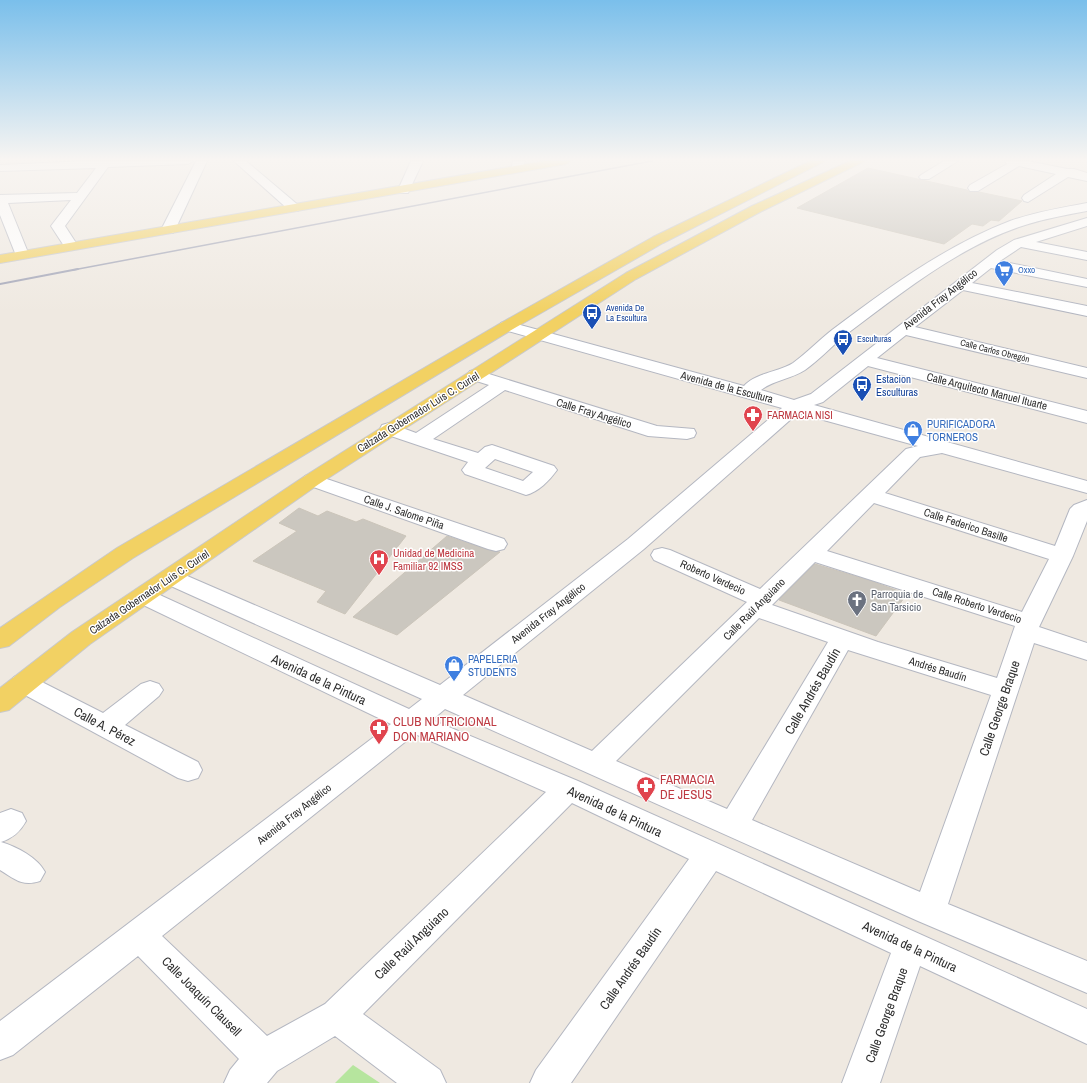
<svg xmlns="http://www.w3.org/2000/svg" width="1087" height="1083" font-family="'Archivo Narrow',sans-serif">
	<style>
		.green { fill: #b6e59e }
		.building { fill: #cbc7bf; stroke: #cbc5ba }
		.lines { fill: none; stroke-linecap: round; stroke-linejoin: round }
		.minor-casing { stroke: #b4b7c1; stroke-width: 2 }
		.major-casing { stroke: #c9c9c9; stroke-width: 2 }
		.minor { fill: #fff; fill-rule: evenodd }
		.major { fill: #f2d163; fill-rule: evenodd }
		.rail-far1 { stroke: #a3a6b8; stroke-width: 1.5 }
		.rail { stroke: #a3a6b8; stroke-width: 2 }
		.labels { text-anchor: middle; stroke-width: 3; stroke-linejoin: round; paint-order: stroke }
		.far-shop-label { font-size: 9px; fill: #366cbe; stroke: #fff; text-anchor: start }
		.far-transit-label { font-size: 9px; fill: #164399; stroke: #fff; text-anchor: start }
		.far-street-label { font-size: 9px; fill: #2e2e2e; stroke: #fff }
		.street-label { font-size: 11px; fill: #2e2e2e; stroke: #fff }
		.transit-label { font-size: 11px; fill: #164399; stroke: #fff; text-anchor: start }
		.health-label { font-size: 11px; fill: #be3a42; stroke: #fff; text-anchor: start }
		.shop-label { font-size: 11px; fill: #366cbe; stroke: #fff; text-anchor: start }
		.worship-label { font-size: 11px; fill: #5b616d; stroke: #fff; text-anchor: start }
		.near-street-label { font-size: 13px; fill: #2e2e2e; stroke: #fff }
		.near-health-label { font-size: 13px; fill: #be3a42; stroke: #fff; text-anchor: start }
	</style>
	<rect width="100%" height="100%" fill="#efe9e1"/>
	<polygon class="green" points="353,1065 380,1083 335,1083"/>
	<g class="building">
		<polygon points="868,168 967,190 970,192 979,192 1022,201 999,221 991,220 983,226 972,224 944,244 797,208"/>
		<polygon points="299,508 318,516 327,511 356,522 363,519 406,536 345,614 317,602 326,591 253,561 297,531 279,523"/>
		<polygon points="447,536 488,550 500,552 397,635 353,617"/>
		<polygon points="815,564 871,581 907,594 876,636 779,600"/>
	</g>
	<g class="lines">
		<g class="minor-casing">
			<g id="minor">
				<polygon points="86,161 193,161 188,164 108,167 65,226 78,246 76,249 66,249 51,226 71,200 8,203 29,255 27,258 17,258 0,215 0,195 77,193 96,168 0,171 0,165"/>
				<polygon points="196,161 207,161 175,230 173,233 163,233 161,230"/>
				<polygon points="234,161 246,161 298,205 300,208 298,211 290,211"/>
				<polygon points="411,161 423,161 408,193 400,193 398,190"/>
				<polygon points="513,161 525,161 521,172 513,172 511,170"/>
				<polygon points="944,161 958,161 929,179 921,179 919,177 921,175"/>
				<polygon points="1005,161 1028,161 1067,169 1074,169 1087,173 1087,181 1068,177 1028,202 1024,201 1022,198 1024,195 1056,174 1019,166 978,191 970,191 968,188 970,185 1007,164"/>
				<path d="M1087,203v8c-22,4 -44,8 -65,15 -66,22 -123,69 -178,110 -13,11 -25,24 -39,34 -14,9 -31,10 -44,20l33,10 17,-6 186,-144 17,-10 73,-22v8l-51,16 51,10v8l-66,-13 -21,14 87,18v8l-96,-19 -19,15 115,23v10l-124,-26 -48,37 172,41v10l-181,-43 -29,23 210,53v12l-219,-57 -45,36 -9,3 273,76v12l-145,-40 -22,4 -35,36 170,53 15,-37 4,-4 13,-5v21l-14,35 -34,71 48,16v17l-53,-17 -86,261 139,57v32l-169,-72 -473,-212 -13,11 146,61 509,228v35l-167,-78 -40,117h-38l49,-130 -175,-82 -145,212h-41l6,-13 153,-211 -117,-56 -209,211 77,56 6,13h-49l-62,-47 -58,35 -10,12h-43l6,-13 9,-11 -101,-103 -125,99 -13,5v-39l391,-297 -256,-123 -4,-5 4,-5 8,-2 8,2 258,118 13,-10 -260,-117 -3,-5 3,-5 8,-2 8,2 262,113 188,-146 154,-131 -281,-79 -2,-3 2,-3 6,-2 6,2 231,63c11,-13 35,-14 49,-23 14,-10 26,-23 39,-33 56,-42 113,-84 178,-109 25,-9 51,-13 77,-18zM798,413l120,33 -12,3 -146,140 -90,-39 -8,-2 -8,2 -3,5 3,5 93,42 -155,149 -129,-56 181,-146zM874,503l175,56 -27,53 -195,-61zM815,562l200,64 -18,52 -119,-36 -106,-37zM759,618l69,24 -101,167 -111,-48zM848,650l143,45 -71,197 -168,-72zM415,734l131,58 -221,212 -58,32 -105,-100z"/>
				<path d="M476,370l181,56 37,3 2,4 -2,4 -7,2 -39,-3 -143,-46 -72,49 45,14 7,-6 7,-2 62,21 3,4c-7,10 -19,22 -31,25l-61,-21 -3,-4 6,-8 -86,-29 -2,-4 2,-4 7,-2 27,10 73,-48 -19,-6 -3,-4 3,-4zM495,459l38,13 -10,9 -38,-13z"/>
				<polygon points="312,474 504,539 507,544 504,549 496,551 488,549 305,484 302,480 305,476"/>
				<polygon points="23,674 32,677 103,713 141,684 150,681 159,684 163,690 159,696 125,725 198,762 202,770 198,778 188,781 178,778 14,689 10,683 14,677"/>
				<path d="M11,809l11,4 4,8c-6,11 -13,17 -25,21 16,5 36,15 44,30l-5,9c-18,6 -25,-2 -40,-11v-57z"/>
			</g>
		</g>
		<g class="major-casing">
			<g id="major">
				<polygon points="544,161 571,161 566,164 0,263 0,255"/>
				<polygon points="810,161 825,161 663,243 513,329 133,558 60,607 9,646 0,648 0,628 117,548 501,323 653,237"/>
				<polygon points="850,161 865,161 760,212 636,279 319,484 90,644 9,710 0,712 0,688 72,632 305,476 626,273 752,206"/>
			</g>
		</g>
		<use href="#minor" class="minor"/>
		<use href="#major" class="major"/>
		<polyline class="rail-far1" points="73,270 652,161"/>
		<polyline class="rail" points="0,284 78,269"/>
	</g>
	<linearGradient id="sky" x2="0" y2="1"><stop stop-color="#7abfeb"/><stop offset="0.51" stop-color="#f8f5f2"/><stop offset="1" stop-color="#f8f5f2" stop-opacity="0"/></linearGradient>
	<rect width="1087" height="313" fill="url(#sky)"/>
	<defs>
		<g id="supermarket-pin" transform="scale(1)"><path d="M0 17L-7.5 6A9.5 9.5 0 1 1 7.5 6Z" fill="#3f7fe0" stroke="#fff"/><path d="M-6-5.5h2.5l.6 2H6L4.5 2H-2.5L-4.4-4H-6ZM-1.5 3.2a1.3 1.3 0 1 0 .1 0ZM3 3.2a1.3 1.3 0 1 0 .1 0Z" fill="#fff"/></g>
		<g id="bus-pin" transform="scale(1)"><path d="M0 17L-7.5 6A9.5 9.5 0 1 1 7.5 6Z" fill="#1a4fb4" stroke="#fff"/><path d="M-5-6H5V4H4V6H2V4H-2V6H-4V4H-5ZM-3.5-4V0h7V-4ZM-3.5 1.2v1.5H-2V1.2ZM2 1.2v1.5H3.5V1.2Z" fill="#fff"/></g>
		<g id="pharmacy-pin" transform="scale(1)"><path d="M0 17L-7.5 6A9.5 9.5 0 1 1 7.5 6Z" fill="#e0444e" stroke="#fff"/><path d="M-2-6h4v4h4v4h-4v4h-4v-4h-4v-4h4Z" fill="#fff"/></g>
		<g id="shop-pin" transform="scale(1)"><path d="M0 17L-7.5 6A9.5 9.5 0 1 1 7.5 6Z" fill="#3f7fe0" stroke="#fff"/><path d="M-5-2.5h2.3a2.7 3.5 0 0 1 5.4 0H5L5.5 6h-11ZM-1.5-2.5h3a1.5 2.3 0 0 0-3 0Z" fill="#fff"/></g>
		<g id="hospital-pin" transform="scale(1)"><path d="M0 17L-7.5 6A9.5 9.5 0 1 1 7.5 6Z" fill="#e0444e" stroke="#fff"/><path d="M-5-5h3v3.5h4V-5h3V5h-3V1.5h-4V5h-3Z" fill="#fff"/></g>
		<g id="church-pin" transform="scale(1)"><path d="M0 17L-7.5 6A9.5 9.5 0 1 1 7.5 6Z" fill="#6b7280" stroke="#fff"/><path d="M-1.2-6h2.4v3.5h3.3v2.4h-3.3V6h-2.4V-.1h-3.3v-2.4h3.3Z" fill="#fff"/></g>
	</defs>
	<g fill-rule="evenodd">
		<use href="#supermarket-pin" x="1004" y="270"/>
		<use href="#bus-pin" x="592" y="313"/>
		<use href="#bus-pin" x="843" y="339"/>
		<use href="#bus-pin" x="862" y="385"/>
		<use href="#pharmacy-pin" x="753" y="415"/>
		<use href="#shop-pin" x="913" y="430"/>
		<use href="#hospital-pin" x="379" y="559"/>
		<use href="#church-pin" x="857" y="600"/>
		<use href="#shop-pin" x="454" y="665"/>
		<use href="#pharmacy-pin" x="379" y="728"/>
		<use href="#pharmacy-pin" x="646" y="786"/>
	</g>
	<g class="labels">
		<g class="far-shop-label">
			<text x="1018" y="273">Oxxo</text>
		</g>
		<g class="far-transit-label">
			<text x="606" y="311">Avenida De<tspan x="606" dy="10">La Escultura</tspan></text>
			<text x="857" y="342">Esculturas</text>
		</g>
		<g class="far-street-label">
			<text transform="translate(995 351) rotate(14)" y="3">Calle Carlos Obregón</text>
		</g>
		<g class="street-label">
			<text transform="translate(940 299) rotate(-38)" y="4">Avenida Fray Angélico</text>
			<text transform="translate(727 387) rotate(15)" y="4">Avenida de la Escultura</text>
			<text transform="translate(987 391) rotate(14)" y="4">Calle Arquitecto Manuel Ituarte</text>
			<text transform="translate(418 412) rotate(-32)" y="4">Calzada Gobernador Luis C. Curiel</text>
			<text transform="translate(594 413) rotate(17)" y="4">Calle Fray Angélico</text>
			<text transform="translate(404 512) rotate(19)" y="4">Calle J. Salome Piña</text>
			<text transform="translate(966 525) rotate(18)" y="4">Calle Federico Basille</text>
			<text transform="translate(713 577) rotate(24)" y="4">Roberto Verdecio</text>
			<text transform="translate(149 592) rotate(-34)" y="4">Calzada Gobernador Luis C. Curiel</text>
			<text transform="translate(977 605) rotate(18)" y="4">Calle Roberto Verdecio</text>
			<text transform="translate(754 609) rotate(-45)" y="4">Calle Raúl Anguiano</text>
			<text transform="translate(548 613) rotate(-38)" y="4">Avenida Fray Angélico</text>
			<text transform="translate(938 669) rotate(17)" y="4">Andrés Baudín</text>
			<text transform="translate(294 814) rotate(-38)" y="4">Avenida Fray Angélico</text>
		</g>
		<g class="transit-label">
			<text x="876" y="383">Estacion<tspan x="876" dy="13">Esculturas</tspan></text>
		</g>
		<g class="health-label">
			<text x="767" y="419">FARMACIA NISI</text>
			<text x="393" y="557">Unidad de Medicina<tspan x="393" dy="13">Familiar 92 IMSS</tspan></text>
		</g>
		<g class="shop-label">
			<text x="927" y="428">PURIFICADORA<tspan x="927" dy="13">TORNEROS</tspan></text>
			<text x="468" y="663">PAPELERIA<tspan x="468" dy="13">STUDENTS</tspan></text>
		</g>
		<g class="worship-label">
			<text x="871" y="598">Parroquia de<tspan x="871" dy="13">San Tarsicio</tspan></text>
		</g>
		<g class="near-street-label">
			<text transform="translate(319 679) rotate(25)" y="5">Avenida de la Pintura</text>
			<text transform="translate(812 691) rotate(-60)" y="5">Calle Andrés Baudín</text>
			<text transform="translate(999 708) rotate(-71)" y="5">Calle George Braque</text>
			<text transform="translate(105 726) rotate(28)" y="5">Calle A. Pérez</text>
			<text transform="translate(615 811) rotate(25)" y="5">Avenida de la Pintura</text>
			<text transform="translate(411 943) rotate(-44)" y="5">Calle Raúl Anguiano</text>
			<text transform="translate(910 946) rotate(25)" y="5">Avenida de la Pintura</text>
			<text transform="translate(630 968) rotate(-55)" y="5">Calle Andrés Baudín</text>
			<text transform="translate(202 996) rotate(45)" y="5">Calle Joaquín Clausell</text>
			<text transform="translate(886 1015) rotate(-70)" y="5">Calle George Braque</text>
		</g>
		<g class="near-health-label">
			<text x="393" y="726">CLUB NUTRICIONAL<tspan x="393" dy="15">DON MARIANO</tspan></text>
			<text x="660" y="784">FARMACIA<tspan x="660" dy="15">DE JESUS</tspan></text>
		</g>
	</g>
</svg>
